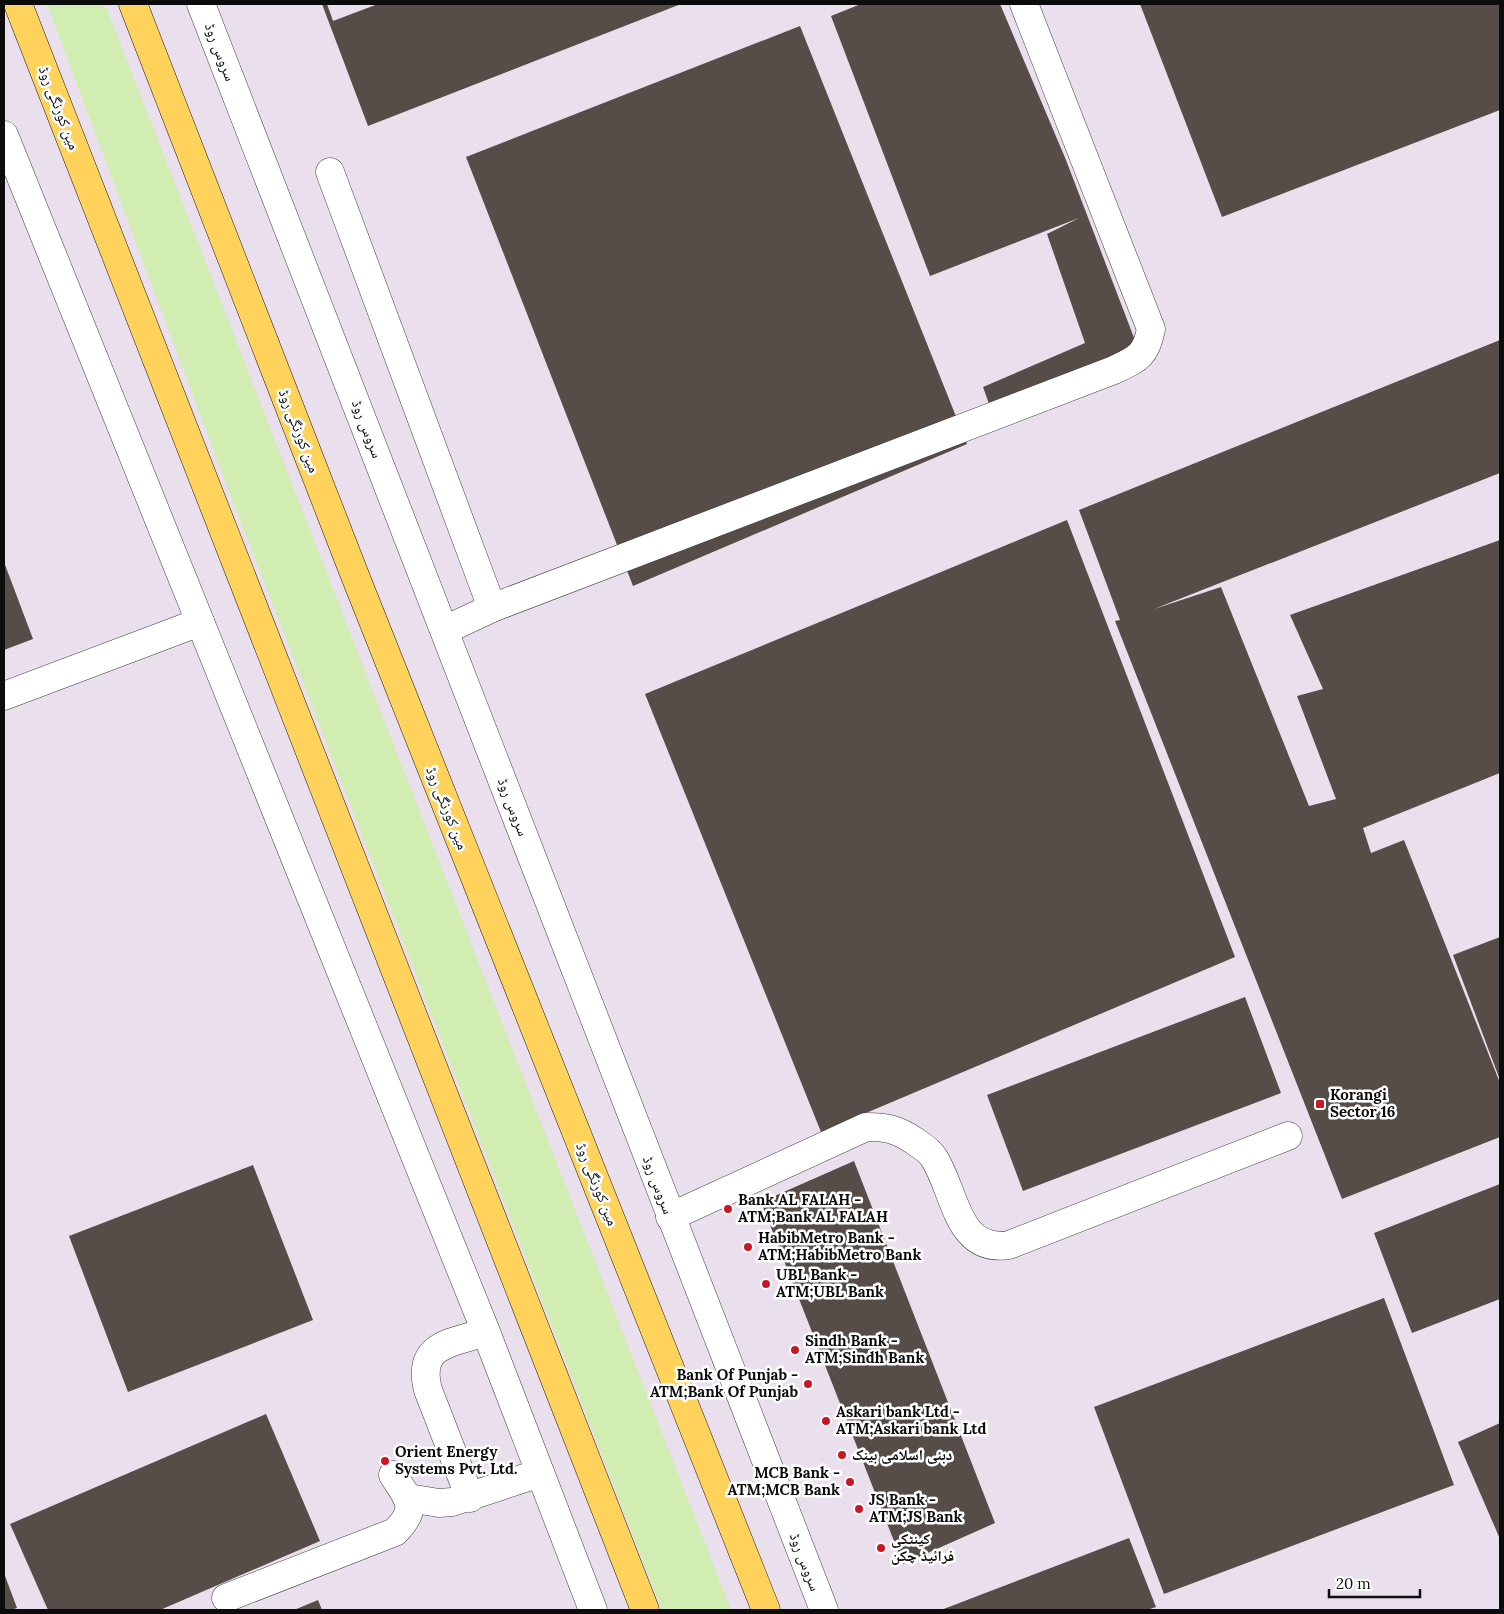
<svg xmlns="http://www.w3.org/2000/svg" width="1504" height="1614" font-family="Lora,'Noto Naskh Arabic',serif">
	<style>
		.industrial { fill: #eadfec }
		.green { fill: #d2edb1 }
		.building { fill: #564d48 }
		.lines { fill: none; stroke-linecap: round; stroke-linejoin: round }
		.minor-casing { stroke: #3f3f3f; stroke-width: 29 }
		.major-casing { stroke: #1d1d1d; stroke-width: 29 }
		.minor { stroke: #fff; stroke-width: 28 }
		.major { stroke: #ffd35b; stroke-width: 28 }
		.poi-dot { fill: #c81825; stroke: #fff; stroke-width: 2 }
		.labels { text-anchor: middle; stroke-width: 5; stroke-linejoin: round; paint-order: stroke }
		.street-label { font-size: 15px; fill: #0c0c0c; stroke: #fff }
		.poi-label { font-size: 15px; font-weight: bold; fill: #0c0c0c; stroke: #fff; text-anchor: start }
	</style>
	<rect width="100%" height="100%" fill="#fffbeb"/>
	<rect class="industrial" x="4" y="4" width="1496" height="1606"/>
	<polygon class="green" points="47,4 105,4 731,1610 662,1610 225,481"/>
	<g class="building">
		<polygon points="322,4 327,4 333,21 378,4 681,4 368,126"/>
		<polygon points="861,4 1000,4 1066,160 1146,369 998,429 983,387 1085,343 1047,234 1079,218 930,276 831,16"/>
		<polygon points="1140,4 1500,4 1500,110 1222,217"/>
		<polygon points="800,26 967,444 633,586 466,157"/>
		<polygon points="1500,340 1500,473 1154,609 1221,587 1309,806 1336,799 1297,696 1323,689 1290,615 1500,540 1500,773 1363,828 1371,853 1404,840 1500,1083 1500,1137 1342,1199 1115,621 1120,620 1079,510"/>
		<polygon points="1067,520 1235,957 821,1132 645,694"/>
		<polygon points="4,562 33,639 4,650"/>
		<polygon points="1500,937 1500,1080 1453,955"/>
		<polygon points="1245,997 1281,1093 1023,1191 987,1095"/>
		<polygon points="854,1161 995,1523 903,1564 761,1202"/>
		<polygon points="253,1165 313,1320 128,1392 69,1236"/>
		<polygon points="1500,1184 1500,1299 1412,1333 1374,1233"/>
		<polygon points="1384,1298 1454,1485 1164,1594 1094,1407"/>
		<polygon points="266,1414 320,1541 160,1610 48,1610 10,1524"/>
		<polygon points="1500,1423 1500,1539 1458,1442"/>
		<polygon points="1129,1538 1156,1607 1147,1610 941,1610"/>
		<polygon points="4,1573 17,1608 11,1610 4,1610"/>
		<polygon points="318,1600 322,1610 294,1610"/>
	</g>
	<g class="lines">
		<g class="minor-casing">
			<g id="minor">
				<polyline points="201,4 824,1610"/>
				<polyline points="4,135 486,1332 593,1610"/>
				<polyline points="330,172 492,608"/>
				<path d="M445,630l47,-22 622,-238c23,-11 32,-14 37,-41l-127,-325"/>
				<polyline points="4,696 200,622"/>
				<path d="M670,1217l196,-90c9,0 19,0 27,3 11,3 36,19 41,28 22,34 22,95 75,87l279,-109"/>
				<polyline points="408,1498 439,1503 452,1502 540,1473"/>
				<path d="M470,1498l-42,-108c-12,-46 23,-47 58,-58"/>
				<path d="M226,1598l169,-66c24,-24 14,-32 -2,-57"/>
			</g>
		</g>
		<g class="major-casing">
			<g id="major">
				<polyline points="18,4 645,1610"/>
				<polyline points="133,4 352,568 766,1610"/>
			</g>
		</g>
		<use href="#minor" class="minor"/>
		<use href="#major" class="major"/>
	</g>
	<g class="poi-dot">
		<rect x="1315" y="1099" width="10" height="10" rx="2.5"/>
		<circle cx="728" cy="1209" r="5"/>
		<circle cx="748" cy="1247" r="5"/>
		<circle cx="766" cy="1284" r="5"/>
		<circle cx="795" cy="1350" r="5"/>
		<circle cx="808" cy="1384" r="5"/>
		<circle cx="826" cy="1421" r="5"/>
		<circle cx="842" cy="1455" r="5"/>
		<circle cx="385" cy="1461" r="5"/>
		<circle cx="850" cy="1482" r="5"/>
		<circle cx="859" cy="1509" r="5"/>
		<circle cx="881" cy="1548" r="5"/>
	</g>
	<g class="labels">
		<g class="street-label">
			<text transform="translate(220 52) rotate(69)" y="5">سروس روڈ</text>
			<text transform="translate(59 108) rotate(69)" y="5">مین کورنگی روڈ</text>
			<text transform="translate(367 429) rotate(69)" y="5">سروس روڈ</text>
			<text transform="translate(299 431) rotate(69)" y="5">مین کورنگی روڈ</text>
			<text transform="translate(513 807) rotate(69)" y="5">سروس روڈ</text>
			<text transform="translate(447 808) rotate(68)" y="5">مین کورنگی روڈ</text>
			<text transform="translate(597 1184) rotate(68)" y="5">مین کورنگی روڈ</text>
			<text transform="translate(658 1185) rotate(69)" y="5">سروس روڈ</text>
			<text transform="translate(805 1562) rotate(69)" y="5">سروس روڈ</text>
		</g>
		<g class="poi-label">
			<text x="1330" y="1100">Korangi<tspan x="1330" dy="17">Sector 16</tspan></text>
			<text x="738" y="1205">Bank AL FALAH -<tspan x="738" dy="17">ATM;Bank AL FALAH</tspan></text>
			<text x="758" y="1243">HabibMetro Bank -<tspan x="758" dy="17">ATM;HabibMetro Bank</tspan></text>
			<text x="776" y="1280">UBL Bank -<tspan x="776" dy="17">ATM;UBL Bank</tspan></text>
			<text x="805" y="1346">Sindh Bank -<tspan x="805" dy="17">ATM;Sindh Bank</tspan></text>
			<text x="798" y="1380" text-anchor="end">Bank Of Punjab -<tspan x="798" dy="17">ATM;Bank Of Punjab</tspan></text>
			<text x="836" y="1417">Askari bank Ltd -<tspan x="836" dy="17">ATM;Askari bank Ltd</tspan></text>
			<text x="395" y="1457">Orient Energy<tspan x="395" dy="17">Systems Pvt. Ltd.</tspan></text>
			<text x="852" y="1460">دبئی اسلامی بینک</text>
			<text x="840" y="1478" text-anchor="end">MCB Bank -<tspan x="840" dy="17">ATM;MCB Bank</tspan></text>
			<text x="869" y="1505">JS Bank -<tspan x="869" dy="17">ATM;JS Bank</tspan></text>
			<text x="891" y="1544">کینٹکی<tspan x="891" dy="17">فرائیڈ چکن</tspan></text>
		</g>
	</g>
	<rect width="1504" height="1614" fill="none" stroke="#0c0c0c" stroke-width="10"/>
	<path d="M1329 1589v8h91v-8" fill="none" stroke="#0c0c0c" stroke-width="2.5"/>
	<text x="1336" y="1589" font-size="15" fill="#0c0c0c" stroke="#ffffff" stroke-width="4" paint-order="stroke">20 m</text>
</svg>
